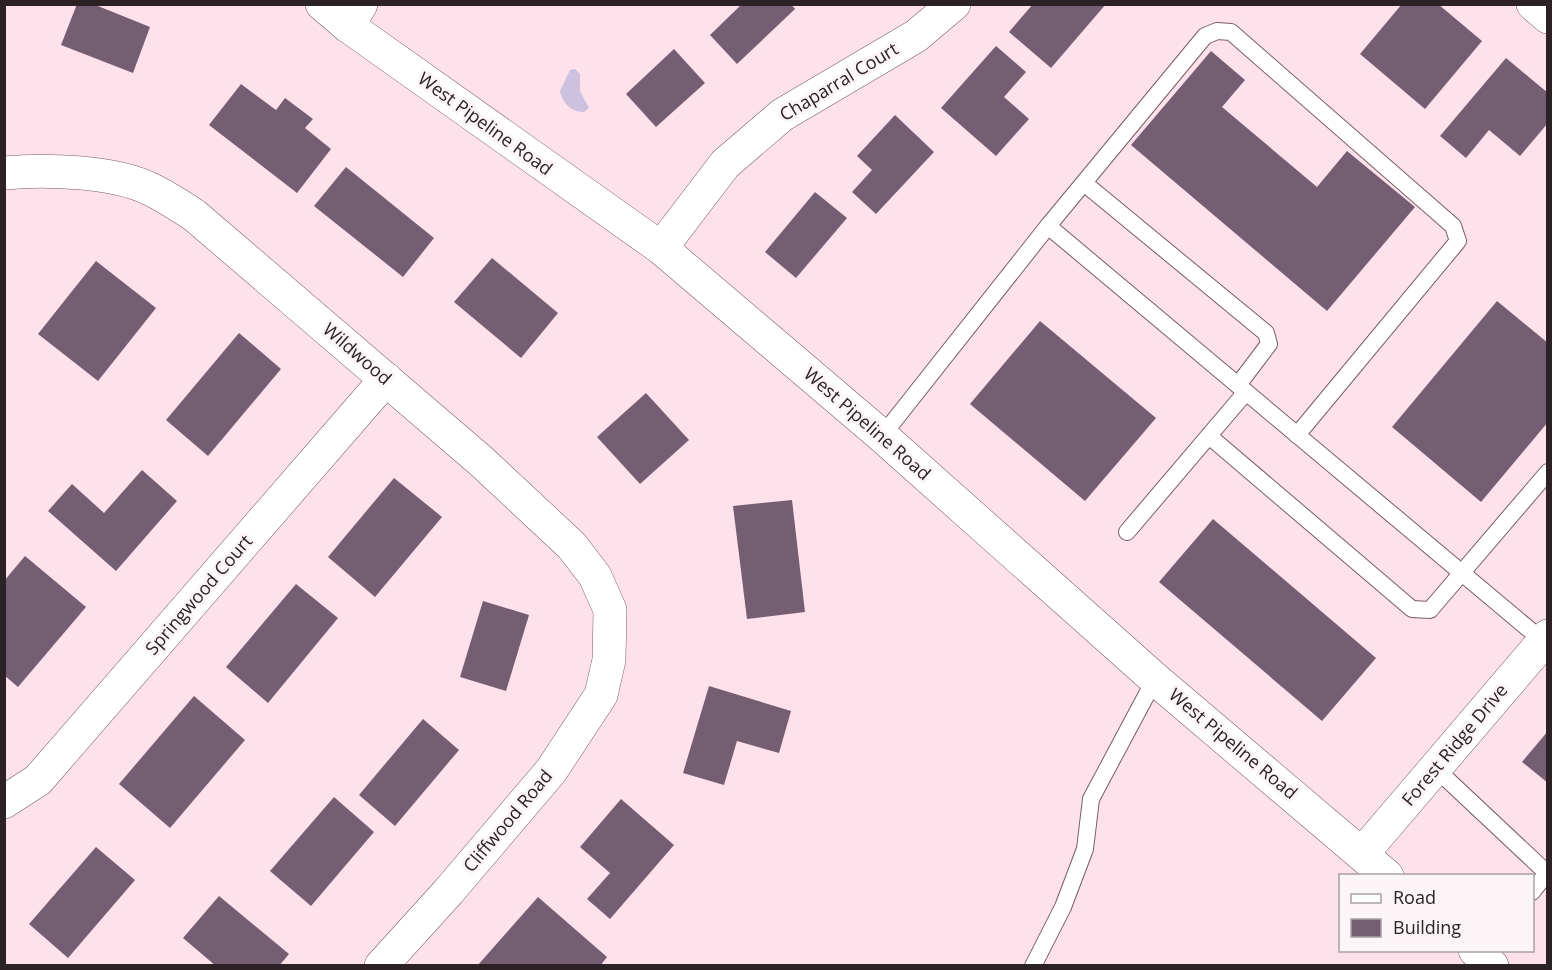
<svg xmlns="http://www.w3.org/2000/svg" width="1552" height="970" font-family="'Open Sans',sans-serif">
	<style>
		.water { fill: #ccc1df }
		.building { fill: #755e72 }
		.lines { fill: none; stroke-linecap: round; stroke-linejoin: round }
		.service-casing { stroke: #775d66; stroke-width: 18 }
		.minor-casing { stroke: #775d66; stroke-width: 34 }
		.secondary-casing { stroke: #775d66; stroke-width: 34 }
		.service { stroke: #fff; stroke-width: 16 }
		.minor { stroke: #fff; stroke-width: 33 }
		.secondary { stroke: #fff; stroke-width: 33 }
		.labels { text-anchor: middle; stroke-width: 6; stroke-linejoin: round; paint-order: stroke }
		.street-label { font-size: 18px; fill: #2c2125; stroke: #fcf5f7 }
	</style>
	<rect width="100%" height="100%" fill="#ffe1eb"/>
	<path class="water" d="M575,69l5,5v17l9,17 -5,4c-13,0 -21,-8 -24,-21l10,-21z"/>
	<g class="building">
		<polygon points="77,4 93,4 150,27 133,73 61,45"/>
		<polygon points="742,4 791,4 795,9 737,64 710,35"/>
		<polygon points="1033,4 1106,4 1051,68 1009,32"/>
		<polygon points="1402,4 1438,4 1482,41 1425,109 1360,54"/>
		<polygon points="996,46 1026,72 1004,97 1029,119 996,156 941,108"/>
		<polygon points="674,49 705,83 656,127 626,94"/>
		<polygon points="1211,51 1245,80 1222,107 1317,187 1347,151 1415,207 1327,311 1131,145"/>
		<polygon points="1506,58 1548,93 1548,123 1520,156 1489,130 1466,158 1440,136"/>
		<polygon points="241,84 276,110 285,98 313,119 305,128 331,149 297,193 209,125"/>
		<polygon points="895,115 934,152 876,214 852,192 872,170 857,156"/>
		<polygon points="346,167 434,238 403,277 314,206"/>
		<polygon points="815,192 847,218 796,278 765,252"/>
		<polygon points="492,258 558,313 521,358 454,302"/>
		<polygon points="96,261 156,308 98,381 38,334"/>
		<polygon points="1497,301 1548,343 1548,422 1481,502 1392,427"/>
		<polygon points="1040,321 1156,418 1085,501 970,404"/>
		<polygon points="239,333 281,369 208,456 166,420"/>
		<polygon points="646,393 689,440 640,484 597,437"/>
		<polygon points="142,470 177,501 116,571 48,511 72,484 104,513"/>
		<polygon points="394,478 442,517 375,597 328,557"/>
		<polygon points="792,500 805,612 747,619 733,506"/>
		<polygon points="1213,519 1376,658 1322,721 1159,582"/>
		<polygon points="25,556 86,607 18,687 4,675 4,581"/>
		<polygon points="296,584 338,618 268,703 226,667"/>
		<polygon points="483,601 529,615 506,691 460,677"/>
		<polygon points="709,686 791,711 779,753 737,741 724,785 683,773"/>
		<polygon points="194,696 245,740 170,828 119,784"/>
		<polygon points="423,719 459,750 395,826 359,795"/>
		<polygon points="1548,731 1548,783 1522,762"/>
		<polygon points="334,797 374,832 311,906 270,871"/>
		<polygon points="621,799 674,845 610,919 587,899 610,873 580,847"/>
		<polygon points="96,847 135,880 68,958 29,924"/>
		<polygon points="219,896 289,954 279,966 216,966 183,938"/>
		<polygon points="538,897 607,957 600,966 477,966"/>
	</g>
	<g class="lines">
		<g class="service-casing">
			<g id="service">
				<polyline points="1084,183 1266,333 1269,344 1238,385"/>
				<polyline points="1048,226 1205,36 1217,31 1231,32 1453,226 1458,241 1297,435"/>
				<polyline points="882,436 1048,226 1543,641"/>
				<polyline points="1209,436 1412,609 1430,610 1548,472"/>
				<polyline points="1127,532 1246,392"/>
				<polyline points="1435,768 1548,874"/>
				<polyline points="1532,892 1547,873"/>
				<polyline points="1033,966 1063,907 1085,849 1091,799 1155,679"/>
			</g>
		</g>
		<g class="minor-casing">
			<g id="minor">
				<polyline points="1533,4 1548,17"/>
				<polyline points="348,26 361,4"/>
				<path d="M4,173c40,-4 110,-2 146,16 15,7 30,17 44,26l287,246 91,85 23,30 15,34 -1,50 -8,35 -50,76 -102,120 -68,75"/>
				<polyline points="661,248 725,164 782,115 916,36 954,4"/>
				<polyline points="4,802 38,780 386,379"/>
			</g>
		</g>
		<g class="secondary-casing">
			<g id="secondary">
				<polyline points="322,4 348,26 661,248 882,436 1155,679 1387,876"/>
				<polyline points="1362,854 1548,636"/>
				<polyline points="1475,950 1492,966"/>
			</g>
		</g>
		<use href="#service" class="service"/>
		<use href="#minor" class="minor"/>
		<use href="#secondary" class="secondary"/>
	</g>
	<g class="labels">
		<g class="street-label">
			<text transform="translate(839 82) rotate(-31)" y="6">Chaparral Court</text>
			<text transform="translate(485 124) rotate(36)" y="6">West Pipeline Road</text>
			<text transform="translate(357 354) rotate(41)" y="6">Wildwood</text>
			<text transform="translate(867 424) rotate(41)" y="6">West Pipeline Road</text>
			<text transform="translate(199 595) rotate(-49)" y="6">Springwood Court</text>
			<text transform="translate(1233 744) rotate(40)" y="6">West Pipeline Road</text>
			<text transform="translate(1455 745) rotate(-50)" y="6">Forest Ridge Drive</text>
			<text transform="translate(508 821) rotate(-50)" y="6">Cliffwood Road</text>
		</g>
	</g>
	<rect width="1552" height="970" fill="none" stroke="#2c2125" stroke-width="12"/>
	<rect x="1339" y="874" width="195" height="78" fill="#fcf5f7" stroke="#a9a0a3" stroke-width="1.5"/>
	<rect x="1351" y="894" width="30" height="9" fill="#ffffff" stroke="#a9a0a3" stroke-width="1.5"/>
	<text x="1393" y="904" font-size="18" fill="#2c2125">Road</text>
	<rect x="1351" y="919" width="30" height="18" fill="#755e72" stroke="#a9a0a3" stroke-width="1.5"/>
	<text x="1393" y="934" font-size="18" fill="#2c2125">Building</text>
</svg>
